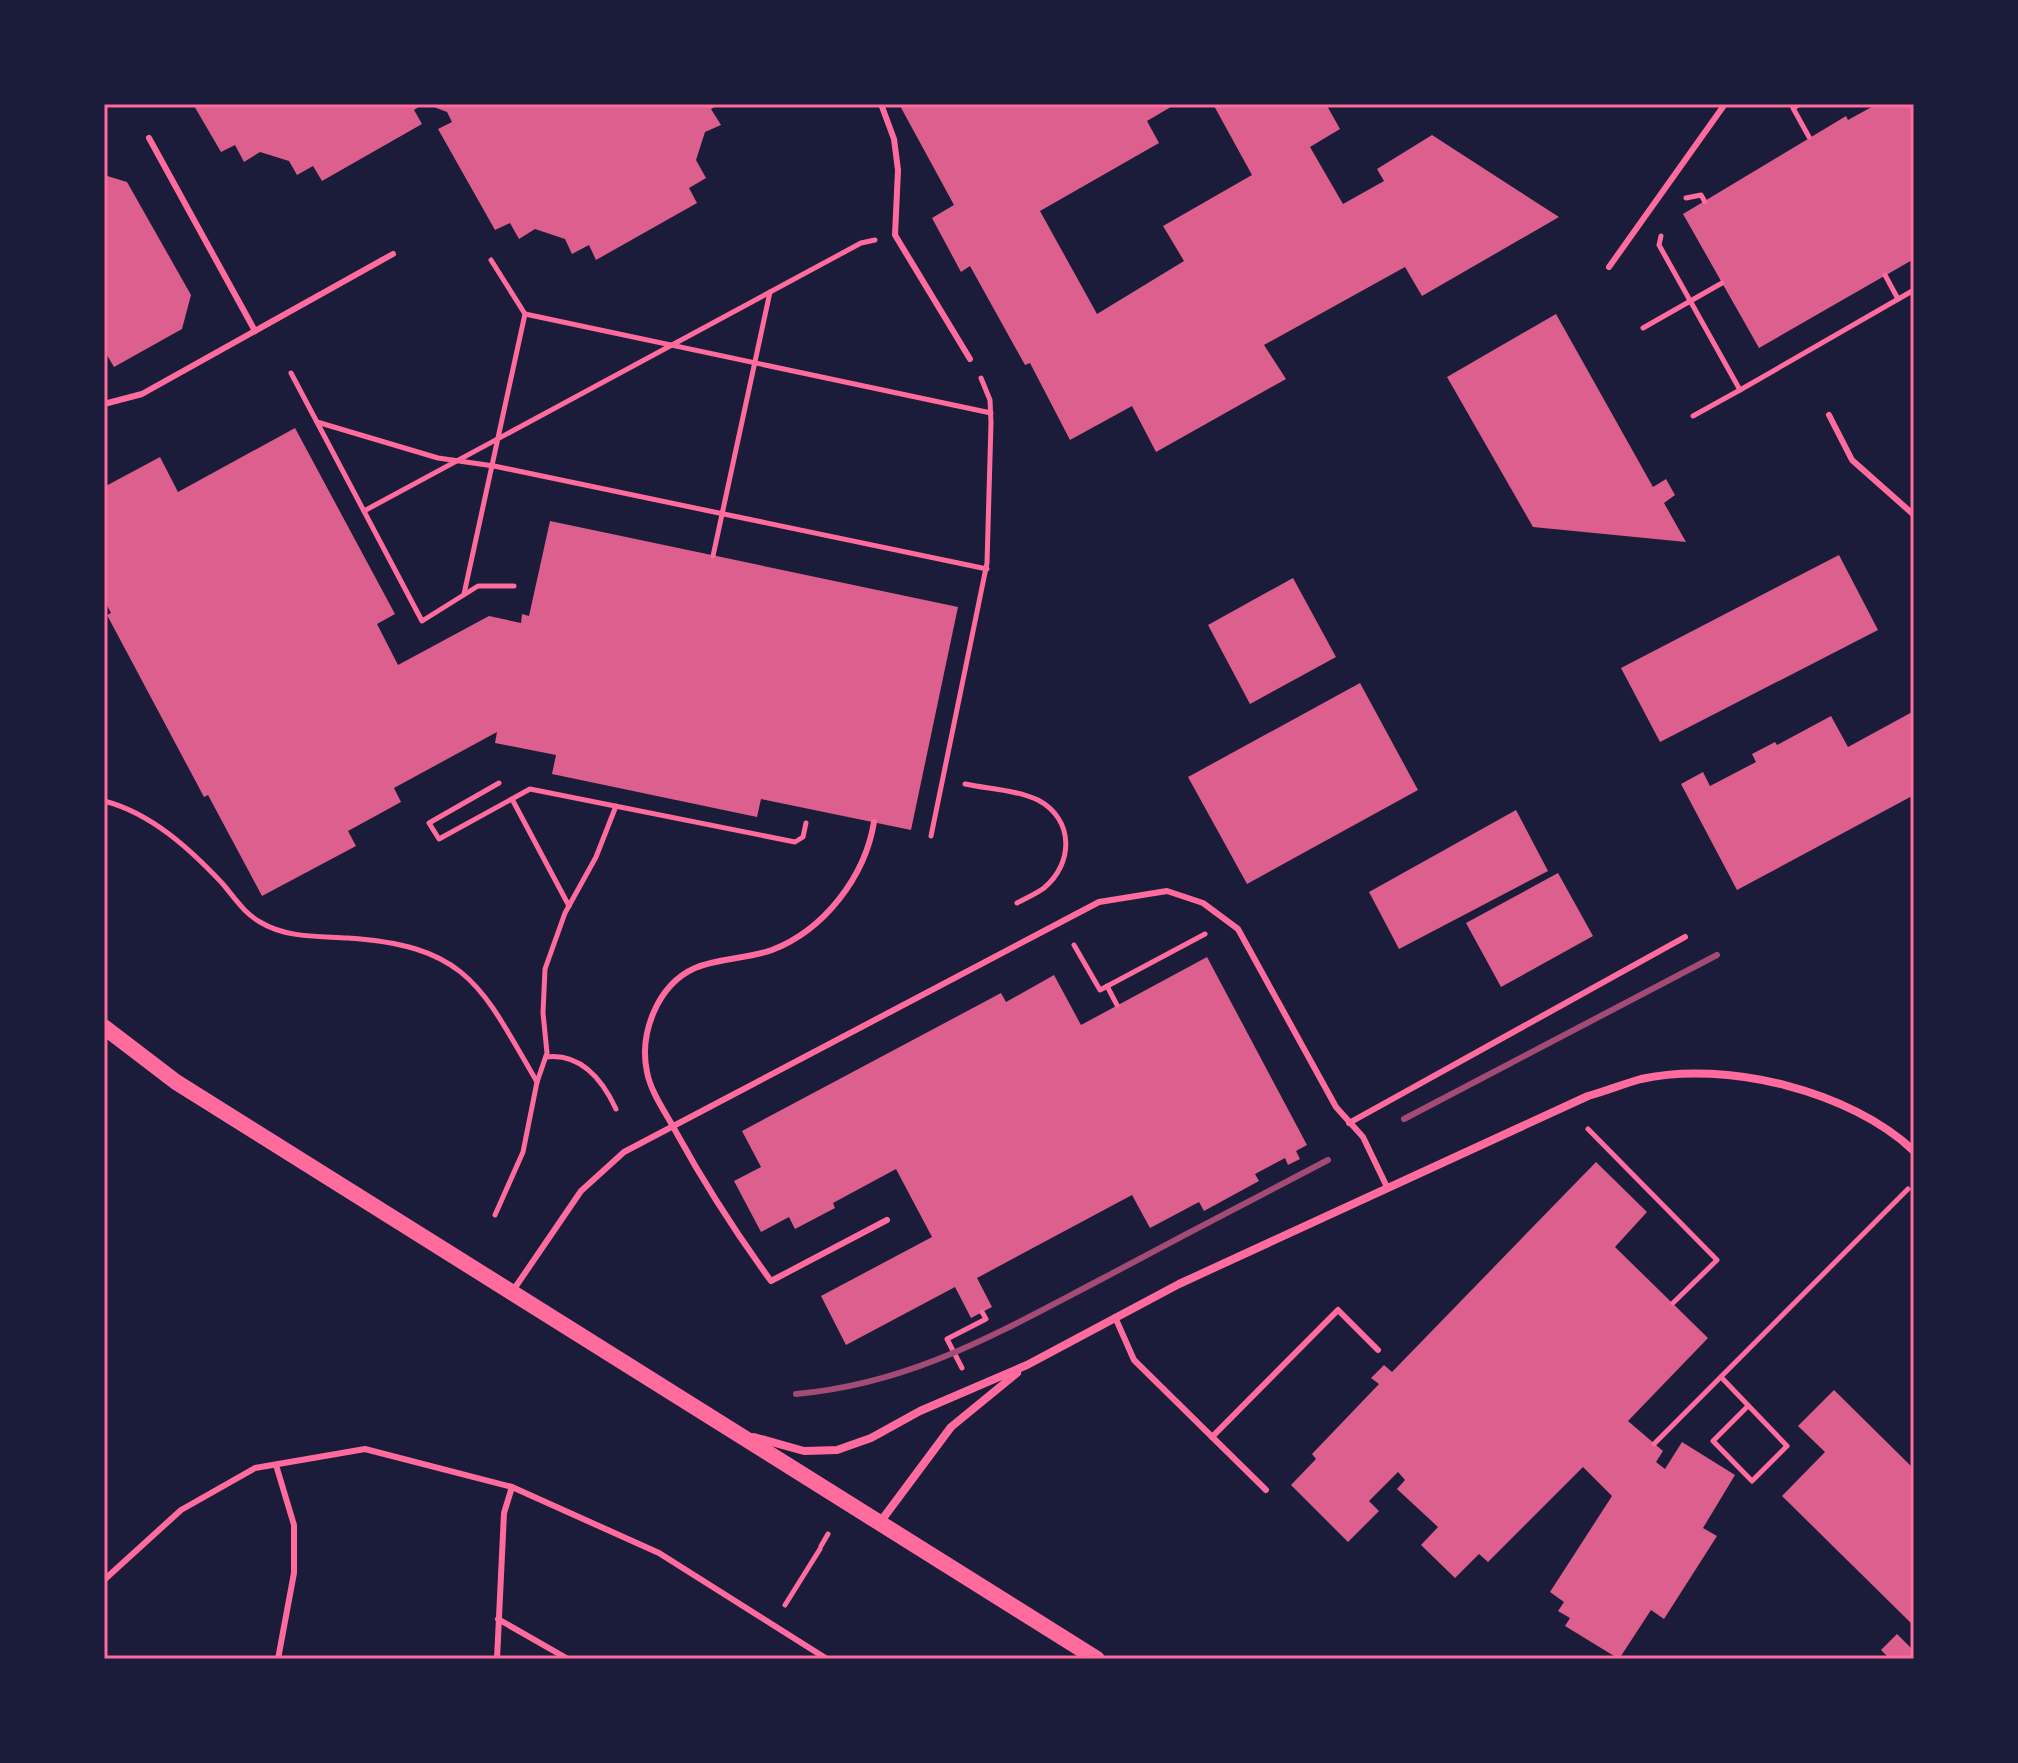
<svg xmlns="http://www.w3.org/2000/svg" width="2018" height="1763" font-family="'IBM Plex Sans',sans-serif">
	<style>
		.building { fill: #dd5f8e }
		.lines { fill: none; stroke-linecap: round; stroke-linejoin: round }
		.path { stroke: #ff6b9d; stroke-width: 5 }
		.service { stroke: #ff6b9d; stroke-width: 6 }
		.minor { stroke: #ff6b9d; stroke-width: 8 }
		.secondary { stroke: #ff6b9d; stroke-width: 16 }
		.rail { stroke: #a44b75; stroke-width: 6 }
		.neatline { fill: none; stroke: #ff6b9d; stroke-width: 3 }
	</style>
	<rect width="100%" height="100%" fill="#1b1b3a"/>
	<g class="building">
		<polygon points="193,104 423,104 414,110 422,124 322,181 313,166 297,175 289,161 260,152 244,162 235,145 221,152"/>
		<polygon points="426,104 720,104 711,109 721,125 705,132 696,160 706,178 689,188 697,203 596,260 589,245 572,254 565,239 535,229 519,239 510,223 495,230 438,129 452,122 447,112"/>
		<polygon points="899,104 1176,104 1147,121 1159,143 1040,211 1097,314 1184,261 1163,226 1252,175 1213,104 1326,104 1340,129 1310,147 1343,204 1384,181 1377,169 1432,135 1559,217 1422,296 1405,267 1264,345 1286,379 1156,452 1132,406 1070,440 1030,363 1025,365 970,266 961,272 932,218 954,205"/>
		<polygon points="1877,104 1914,104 1914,259 1759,348 1683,214 1846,116 1848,120"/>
		<polygon points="104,175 127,182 191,295 182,329 114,367 104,350"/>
		<polygon points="1556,314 1653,487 1666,479 1675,495 1664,503 1686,542 1533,527 1447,377"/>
		<polygon points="295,428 395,614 377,624 398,665 489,616 521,623 522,614 529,616 550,521 958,607 911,830 761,799 757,817 552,774 556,755 495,743 497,732 394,788 401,802 348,831 356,846 262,896 208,795 204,797 107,615 111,613 104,600 104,487 160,457 178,492"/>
		<polygon points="1839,555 1878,630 1660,742 1621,668"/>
		<polygon points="1293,578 1336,657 1250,704 1208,625"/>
		<polygon points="1360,683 1418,790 1247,884 1188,777"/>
		<polygon points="1914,711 1914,795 1737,890 1681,784 1703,772 1710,786 1756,762 1752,754 1775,742 1777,745 1831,716 1848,747"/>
		<polygon points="1516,810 1548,871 1399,949 1369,892"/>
		<polygon points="1558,873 1593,936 1501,987 1466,923"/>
		<polygon points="1207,957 1307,1145 1296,1151 1300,1159 1288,1165 1285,1158 1255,1174 1259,1181 1204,1211 1199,1202 1150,1228 1132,1195 977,1278 992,1307 971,1318 955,1287 846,1345 821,1296 932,1237 896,1169 833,1203 835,1208 795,1229 789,1217 761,1232 734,1181 761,1167 742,1131 1001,993 1006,1002 1054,975 1081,1025"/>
		<polygon points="1596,1162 1647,1212 1615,1247 1708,1338 1628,1421 1663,1451 1656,1462 1665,1469 1682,1442 1735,1475 1703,1528 1717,1536 1664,1619 1651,1610 1619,1659 1565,1626 1570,1618 1558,1611 1564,1602 1550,1592 1612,1496 1583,1467 1488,1562 1479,1554 1455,1578 1421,1545 1438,1527 1397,1489 1405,1480 1398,1472 1369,1501 1379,1511 1348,1542 1291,1485 1316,1459 1312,1454 1379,1384 1371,1378 1384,1365 1392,1372"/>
		<polygon points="1834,1390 1914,1469 1914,1626 1782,1496 1825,1452 1798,1426"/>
		<polygon points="1897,1634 1914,1651 1914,1659 1890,1659 1881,1650"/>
	</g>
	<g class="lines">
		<g class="path">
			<polyline points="1800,104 1793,108 1809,137"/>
			<polyline points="1686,198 1701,195 1705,202"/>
			<polyline points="1661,236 1659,245 1740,390 1914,290"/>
			<polyline points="1885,275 1898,299"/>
			<polyline points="525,314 991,413"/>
			<polyline points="1643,328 1722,283"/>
			<polyline points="291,373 422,621 478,586 514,586"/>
			<polyline points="1693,416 1740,390"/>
			<polyline points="317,422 438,458 494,466 987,569"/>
			<polyline points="364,511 861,243 875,240"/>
			<polyline points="713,556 770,292"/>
			<polyline points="464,594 525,314 491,260"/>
			<polyline points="499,783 429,823 439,839 530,789 795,842 803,837 806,823"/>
			<path d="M965,784c23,5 52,6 73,16 36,19 36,63 6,88 -8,6 -18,10 -27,15"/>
			<polyline points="512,799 569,906"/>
			<path d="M104,801c47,12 86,48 118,82 12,14 22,30 38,39 26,16 58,14 88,16 121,8 134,50 189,144"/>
			<polyline points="931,836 987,563 991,423 990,400 981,378"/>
			<polyline points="1074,945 1100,990 1205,934"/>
			<polyline points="1107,986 1117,1005"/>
			<path d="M546,1057c35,-4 56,22 70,52"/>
			<polyline points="1588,1129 1717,1260 1673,1303"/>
			<polyline points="495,1215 523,1152 537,1082 547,1053 543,1013 545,969 565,913 596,857 616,806"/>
			<polyline points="962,1368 947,1339 986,1319 982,1312"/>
			<polyline points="1721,1377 1787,1446 1752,1481 1713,1441 1748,1406"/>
			<polyline points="1654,1444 1908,1189"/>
			<polyline points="821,1546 828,1534"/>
			<polyline points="785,1605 820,1549"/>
		</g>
		<g class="service">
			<polyline points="881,104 894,139 898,170 895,235 970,359"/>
			<polyline points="149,138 255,331"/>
			<polyline points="1609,267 1725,104"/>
			<polyline points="104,404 142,394 393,254"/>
			<polyline points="1829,415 1852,460 1914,515"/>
			<path d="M874,822c-9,55 -50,108 -102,128 -25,9 -53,8 -77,18 -38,17 -56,66 -48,104 4,21 19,41 29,60 29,53 60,101 95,149l116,-61"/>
			<polyline points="1349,1123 1685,937"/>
			<polyline points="512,1292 581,1191 624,1152 1099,902 1167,891 1203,903 1238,929 1336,1107 1363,1137 1387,1187"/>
			<polyline points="1115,1317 1134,1360 1266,1490"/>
			<polyline points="1212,1437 1338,1310 1378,1350"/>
			<polyline points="276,1465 294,1525 294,1573 278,1659"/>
			<polyline points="104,1580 181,1510 255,1468 365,1449 512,1487 659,1553 827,1659"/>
			<polyline points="498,1619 568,1659"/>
			<polyline points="497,1659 504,1513 512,1487"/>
		</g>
		<g class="minor">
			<path d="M754,1437l50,14 33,-1 34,-12 49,-27 107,-46 152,-81 409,-188c18,-5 35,-12 53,-17 85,-19 210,12 273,72"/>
			<polyline points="881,1521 951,1427 1017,1373"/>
		</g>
		<polyline class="secondary" points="104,1027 176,1082 1097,1659"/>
		<g class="rail">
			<polyline points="1404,1119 1717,955"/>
			<path d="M796,1394c114,-10 200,-60 300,-112 77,-41 155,-82 232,-122"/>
		</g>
	</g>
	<rect width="2018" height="1763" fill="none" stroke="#1b1b3a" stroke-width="212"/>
	<rect x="106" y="106" width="1806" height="1551" class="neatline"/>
</svg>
